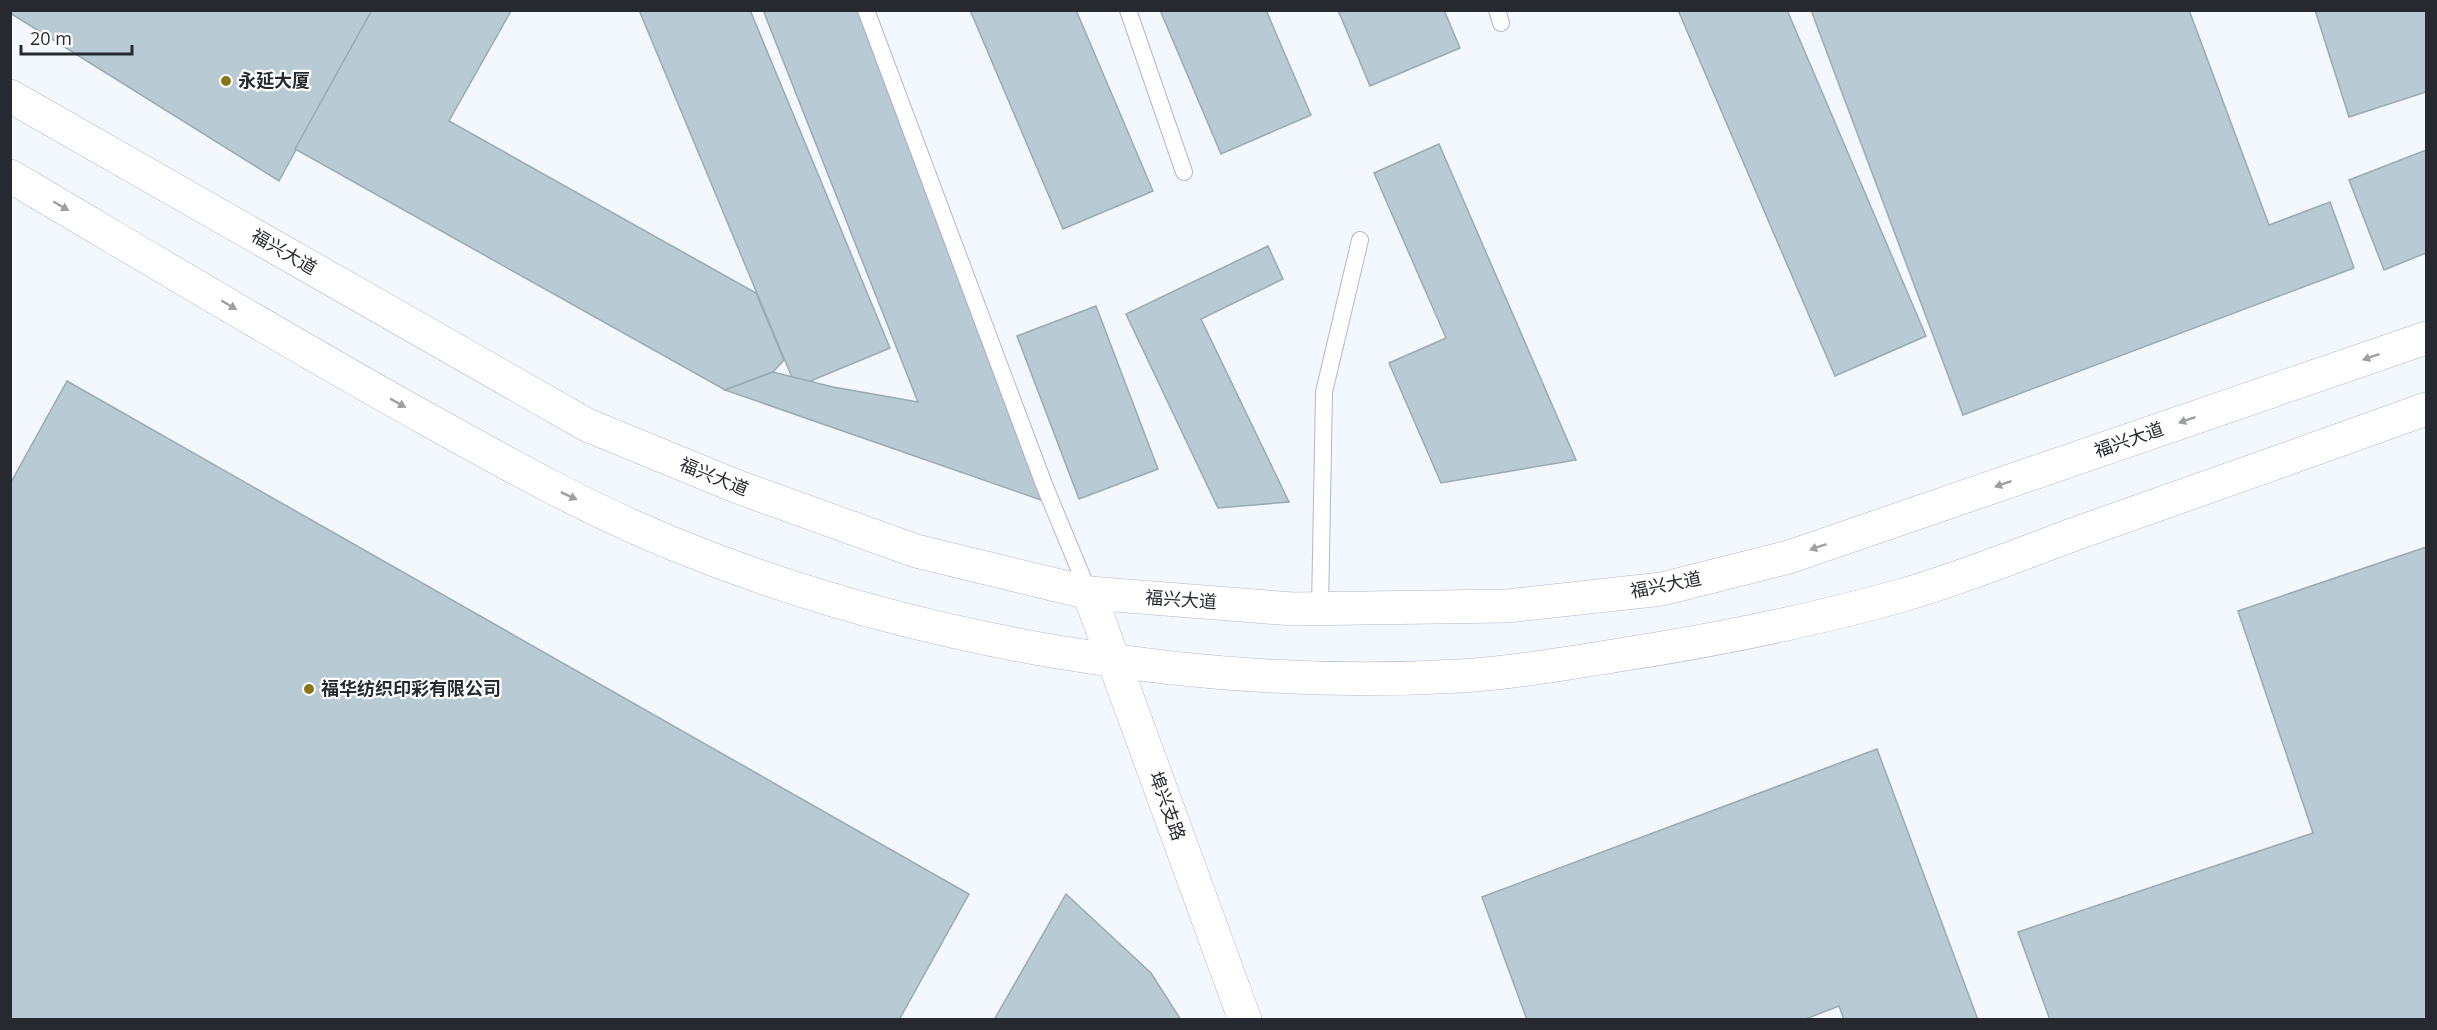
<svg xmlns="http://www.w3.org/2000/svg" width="2437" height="1030" font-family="'Open Sans','Noto Sans SC',sans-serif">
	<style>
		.building { fill: #b8cbd4; stroke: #98abb3; stroke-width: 1.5 }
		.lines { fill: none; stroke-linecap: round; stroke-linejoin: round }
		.lane-casing { stroke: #b0b9c9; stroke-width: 18 }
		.secondary-casing { stroke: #b0b9c9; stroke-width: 34 }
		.primary-casing { stroke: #b0b9c9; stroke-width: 34 }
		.lane { stroke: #fff; stroke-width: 16 }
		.secondary { stroke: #fff; stroke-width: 33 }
		.primary { stroke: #fff; stroke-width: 33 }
		.oneway { fill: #9d9fa2 }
		.poi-dot { fill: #8a761a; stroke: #fff; stroke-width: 2 }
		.labels { text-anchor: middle; stroke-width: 4.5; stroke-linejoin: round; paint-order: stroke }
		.poi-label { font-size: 18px; font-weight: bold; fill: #262a30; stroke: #fff; text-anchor: start }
		.street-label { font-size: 18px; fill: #262a30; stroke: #fff }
	</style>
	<rect width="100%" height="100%" fill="#f3f7fe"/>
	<g class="building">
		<polygon points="10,10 372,10 279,181 10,13"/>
		<polygon points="372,10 511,11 449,121 756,293 784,360 773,372 725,390 295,149"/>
		<polygon points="639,10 750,10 890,348 796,387"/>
		<polygon points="763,10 857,10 1041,500 725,390 773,372 833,387 918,402"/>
		<polygon points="970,10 1076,10 1153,191 1063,229"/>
		<polygon points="1160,10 1266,10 1311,115 1221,154"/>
		<polygon points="1338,10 1444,10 1460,48 1370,86"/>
		<polygon points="1678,10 1787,10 1926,336 1835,376"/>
		<polygon points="1811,10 2189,10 2269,225 2330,202 2354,268 1963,415"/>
		<polygon points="2315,10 2426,10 2426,92 2349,117"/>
		<polygon points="1439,144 1576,460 1441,483 1389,363 1446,338 1374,173"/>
		<polygon points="2426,150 2426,253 2384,270 2349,180"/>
		<polygon points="1268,246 1283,279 1201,319 1289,502 1218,508 1126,314"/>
		<polygon points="1096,306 1158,469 1079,499 1017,336"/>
		<polygon points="67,381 969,894 899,1020 10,1020 10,484"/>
		<polygon points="2426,547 2426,1020 2050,1020 2018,932 2313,833 2238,611"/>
		<polygon points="1877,749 1978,1020 1844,1020 1839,1006 1803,1020 1527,1020 1482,897"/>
		<polygon points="1066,894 1151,973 1181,1020 994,1020"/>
	</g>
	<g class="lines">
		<g class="lane-casing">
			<g id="lane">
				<polyline points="866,10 1045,487 1089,593"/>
				<polyline points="1128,10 1184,172"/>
				<polyline points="1497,10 1501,23"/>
				<polyline points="1320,609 1324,392 1360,240"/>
			</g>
		</g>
		<g class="secondary-casing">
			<polyline id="secondary" points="1089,593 1245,1020"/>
		</g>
		<g class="primary-casing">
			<g id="primary">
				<polyline points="10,96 587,425 738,487 916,551 1089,593 1293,609 1507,606 1662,589 1789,557 2426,338"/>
				<path d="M10,176c141,83 281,168 424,247 79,44 158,88 242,122 238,97 527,146 784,131 51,-3 102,-12 153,-20 99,-15 194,-34 290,-61 62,-18 122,-43 183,-65 113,-40 227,-80 340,-121"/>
			</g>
		</g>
		<use href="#lane" class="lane"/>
		<use href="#secondary" class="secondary"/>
		<use href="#primary" class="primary"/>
	</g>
	<defs><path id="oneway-solid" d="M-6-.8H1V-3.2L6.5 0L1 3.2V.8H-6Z" transform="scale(1.5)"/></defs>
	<g class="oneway">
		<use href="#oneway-solid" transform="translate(61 206) rotate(30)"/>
		<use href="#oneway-solid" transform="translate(229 305) rotate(30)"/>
		<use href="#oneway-solid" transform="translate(2371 357) rotate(161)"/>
		<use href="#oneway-solid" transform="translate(398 403) rotate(29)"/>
		<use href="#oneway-solid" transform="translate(2187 420) rotate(161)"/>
		<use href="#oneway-solid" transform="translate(2003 484) rotate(161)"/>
		<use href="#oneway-solid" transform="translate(569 496) rotate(25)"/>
		<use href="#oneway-solid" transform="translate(1818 547) rotate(161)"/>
	</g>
	<g class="poi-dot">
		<circle cx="226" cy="81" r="6"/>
		<circle cx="309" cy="689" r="6"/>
	</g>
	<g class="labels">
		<g class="poi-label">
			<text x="238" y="87">永延大厦</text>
			<text x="321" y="695">福华纺织印彩有限公司</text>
		</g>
		<g class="street-label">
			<text transform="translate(284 252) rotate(30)" y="6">福兴大道</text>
			<text transform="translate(2129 440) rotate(-19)" y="6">福兴大道</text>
			<text transform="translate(714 477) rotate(22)" y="6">福兴大道</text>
			<text transform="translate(1666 585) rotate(-11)" y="6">福兴大道</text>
			<text transform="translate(1181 600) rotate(4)" y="6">福兴大道</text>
			<text transform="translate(1167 806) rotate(70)" y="6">埠兴支路</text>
		</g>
	</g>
	<rect width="2437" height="1030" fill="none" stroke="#262a30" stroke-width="24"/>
	<path d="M21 45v9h111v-9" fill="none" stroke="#262a30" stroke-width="3"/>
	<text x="30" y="45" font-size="18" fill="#262a30" stroke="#ffffff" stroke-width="4.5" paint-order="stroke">20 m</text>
</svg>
